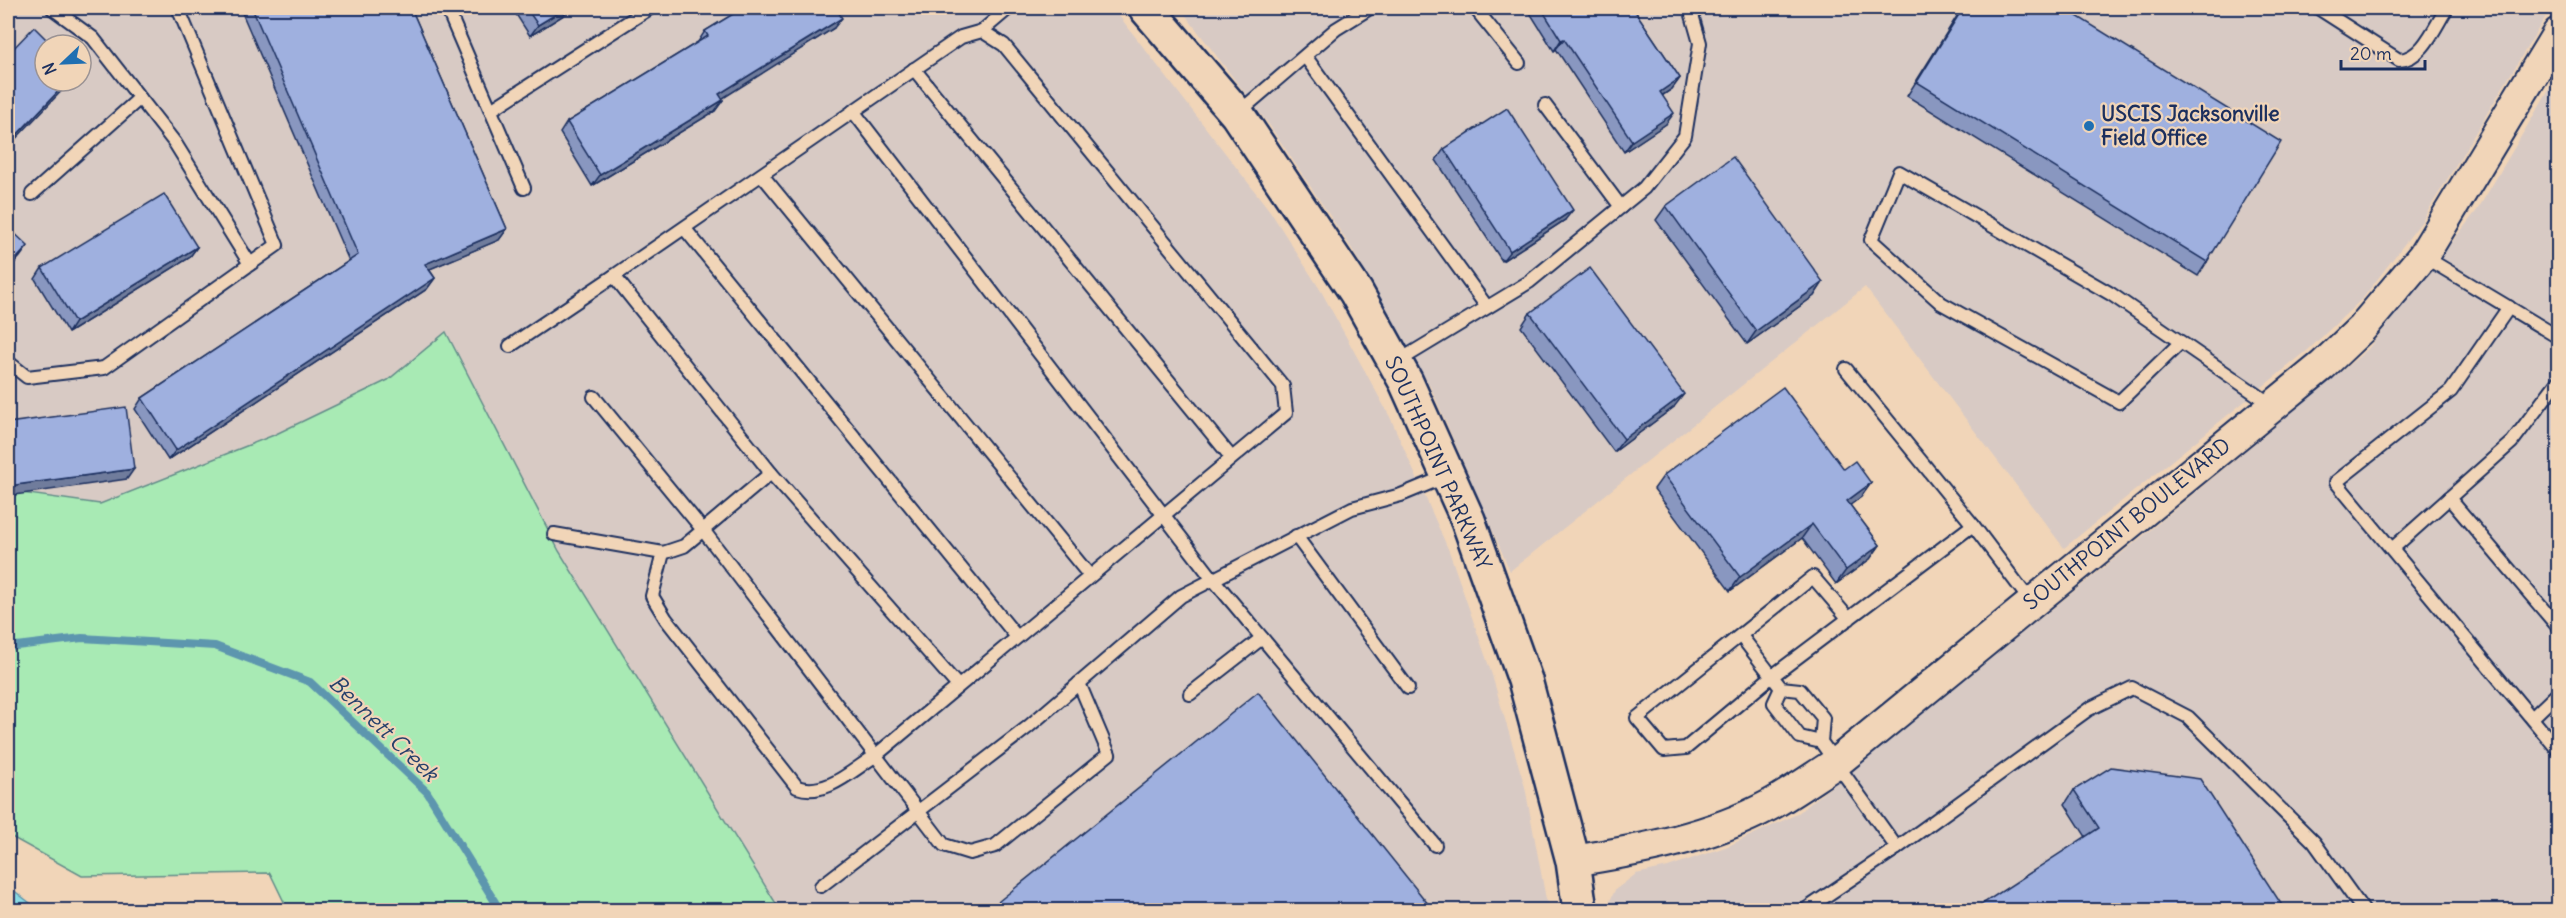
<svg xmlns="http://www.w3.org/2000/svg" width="2566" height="918" font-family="Delius,sans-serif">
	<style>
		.built { fill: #d8cac4; fill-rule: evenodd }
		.green { fill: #a8eab4; stroke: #628c89; stroke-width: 1.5 }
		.water { fill: #89dae3; stroke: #5d96ae; stroke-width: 1.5 }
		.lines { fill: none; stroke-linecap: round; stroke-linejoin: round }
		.stream { stroke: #5d96ae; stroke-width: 8 }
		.service-casing { stroke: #1b2f5e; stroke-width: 16 }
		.tertiary-casing { stroke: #1b2f5e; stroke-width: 34 }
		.secondary-casing { stroke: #1b2f5e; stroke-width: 38 }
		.service { stroke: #f1d5b8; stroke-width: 12 }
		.tertiary { stroke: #f1d5b8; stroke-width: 30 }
		.secondary { stroke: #f1d5b8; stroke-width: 33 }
		.wall { fill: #8997c0; stroke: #1b2f5e; stroke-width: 1.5 }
		.shaded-wall { fill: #6f7b9c; stroke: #1b2f5e; stroke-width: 1.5 }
		.building { fill: #9fb0df; stroke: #1b2f5e; stroke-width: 1.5 }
		.poi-dot { fill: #1f6fb2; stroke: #f1d5b8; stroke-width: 2 }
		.labels { text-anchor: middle; stroke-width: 4.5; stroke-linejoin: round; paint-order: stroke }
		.poi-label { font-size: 21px; font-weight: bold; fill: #1b2f5e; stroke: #f1d5b8; text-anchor: start }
		.street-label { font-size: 21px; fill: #1b2f5e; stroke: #f1d5b8 }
		.water-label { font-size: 22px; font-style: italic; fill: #26406b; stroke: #f1d5b8 }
	</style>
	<rect width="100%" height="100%" fill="#f1d5b8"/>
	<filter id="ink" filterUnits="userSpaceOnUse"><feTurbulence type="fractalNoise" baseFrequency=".0167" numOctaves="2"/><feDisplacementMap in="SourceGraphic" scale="12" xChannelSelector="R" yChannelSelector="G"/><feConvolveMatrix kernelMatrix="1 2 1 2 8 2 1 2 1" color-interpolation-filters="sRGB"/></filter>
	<g filter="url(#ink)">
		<g class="built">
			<path d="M8,8h1105l157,203 51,80 69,126 59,134 42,121 34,115 23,123h-768l-221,-359 -113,-219 -58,48 -114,55 -174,69 -92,-13zM45,45h36v36h-36z"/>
			<polygon points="1180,8 2551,8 2422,221 2363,298 2308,350 2064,548 1865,287 1510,571 1432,390 1352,249 1270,126"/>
			<polygon points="2558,74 2558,910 1606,910 1615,890 1636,874 1668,867 1728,846 1797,814 2143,536 2368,349 2478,209"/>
		</g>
		<polygon class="green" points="446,332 559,551 780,910 288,910 270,873 82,876 8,835 8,491 100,504 274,435 388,380"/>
		<polygon class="water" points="8,886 39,910 8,910"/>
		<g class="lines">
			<polyline class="stream" points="8,647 82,638 215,646 310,682 427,792 500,910"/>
			<g class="service-casing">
				<g id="service">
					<polyline points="52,8 93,38 175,143 250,264"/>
					<polyline points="447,8 524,188"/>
					<polyline points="1475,8 1519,63"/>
					<path d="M2318,8l81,52c24,-1 36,-34 48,-52"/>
					<path d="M982,31l22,14 279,341 3,27 -411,343c-24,15 -49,41 -78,31l-131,-168 -14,-23 11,-43 21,-7 87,-73 -157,-197 347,-239z"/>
					<polyline points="982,31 1009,8"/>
					<polyline points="1305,56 1487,307"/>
					<polyline points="914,69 1231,457"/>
					<polyline points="1545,105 1621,207"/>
					<polyline points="491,110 650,8"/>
					<polyline points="853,111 1212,578 1435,845"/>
					<polyline points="1238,113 1336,29 1370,8"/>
					<polyline points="762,175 1090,576"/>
					<polyline points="32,194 140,98"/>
					<polyline points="685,229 1017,637"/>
					<polyline points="2423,256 2558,337"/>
					<polyline points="2509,307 2451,391 2336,482 2558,750"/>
					<polyline points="2181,342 2119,402 1941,303 1871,240 1899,172 2111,294 2272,405"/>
					<polyline points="510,346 614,276"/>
					<polyline points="8,362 27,377 104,368 277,245 178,8"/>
					<polyline points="1397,362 1529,282 1644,188 1685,136 1700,43 1690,8"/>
					<polyline points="1846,369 1973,525 2031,602"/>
					<polyline points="594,397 703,530 944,845 970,853 995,846 1109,754 1079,683"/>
					<polyline points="771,473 958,686"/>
					<polyline points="2449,498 2558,627"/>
					<polyline points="554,534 663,553"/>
					<polyline points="1296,536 1408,688"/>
					<polyline points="2392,549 2512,442 2558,381"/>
					<polyline points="1849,619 1813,577 1637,718 1664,750 1686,748 1771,677 1973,525"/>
					<polyline points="1741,636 1781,688 1800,690 1823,718 1821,742 1897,848 2089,709 2132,688 2188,717 2314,842 2363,910"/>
					<polyline points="1781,688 1774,703 1800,737 1821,742"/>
					<polyline points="1190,694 1262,638"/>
					<polyline points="2532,718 2558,693"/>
					<polyline points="821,886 1028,727 1181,596 1352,508 1401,495 1447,476"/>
					<polyline points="1805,910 1897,848"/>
				</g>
			</g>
			<g class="tertiary-casing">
				<path id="tertiary" d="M1573,861c68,-11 136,-23 197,-56 23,-13 44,-28 66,-42l486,-397 40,-38 61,-72 135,-223"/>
			</g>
			<g class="secondary-casing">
				<polyline id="secondary" points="1146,8 1237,114 1356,292 1406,382 1468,520 1525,680 1573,861 1580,910"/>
			</g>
			<use href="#service" class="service"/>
			<use href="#tertiary" class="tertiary"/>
			<use href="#secondary" class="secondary"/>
		</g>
		<g class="wall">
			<polygon points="240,8 411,8 507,229 499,240 429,269 435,278 427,289 168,460 135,409 142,398 349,261"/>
			<polygon points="512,8 575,8 530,36"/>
			<polygon points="743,8 837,8 834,28 722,98 723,100 715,111 592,186 560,133 567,122 698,42 705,31"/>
			<polygon points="1527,8 1633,8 1680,78 1672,89 1662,96 1666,124 1624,152 1556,49 1554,51"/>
			<polygon points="1962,8 2064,8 2207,262 2198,276 1907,96"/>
			<polygon points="1444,149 1565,220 1502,261 1436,160"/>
			<polygon points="1666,206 1823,282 1814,296 1747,344 1656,220"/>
			<polygon points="197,247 189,258 68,333 35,279 42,268"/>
			<polygon points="1530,313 1674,407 1614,452 1521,327"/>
			<polygon points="1664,475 1871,483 1861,497 1850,505 1880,545 1870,559 1836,584 1802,538 1730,591 1654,489"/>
			<polygon points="2074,790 2285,910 2086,837 2065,804"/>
		</g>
		<g class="shaded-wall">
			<polygon points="566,8 575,8 530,36 538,25"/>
			<polygon points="842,18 834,28 712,105 719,94"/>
			<polygon points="1564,39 1556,49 1554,51 1561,40"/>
			<polygon points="1680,78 1672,89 1652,102 1660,92"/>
			<polygon points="68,81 71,81 8,147 8,144"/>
			<polygon points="723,100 715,111 592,186 600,175"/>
			<polygon points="1674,113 1666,124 1624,152 1632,141"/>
			<polygon points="1573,210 1565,220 1502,261 1510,251"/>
			<polygon points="507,229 499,240 418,274 425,264"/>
			<polygon points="28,246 20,257 8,270 8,268"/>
			<polygon points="197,247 189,258 68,333 75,322"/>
			<polygon points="435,278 427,289 168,460 176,450"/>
			<polygon points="1823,282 1814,296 1747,344 1756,331"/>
			<polygon points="1684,394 1674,407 1614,452 1624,439"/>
			<polygon points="134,469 127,479 8,496 8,486"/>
			<polygon points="1871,483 1861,497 1837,515 1847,501"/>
			<polygon points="1812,524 1802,538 1730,591 1740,577"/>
			<polygon points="1880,545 1870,559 1836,584 1846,570"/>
		</g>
		<g class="building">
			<polygon points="252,8 411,8 507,229 425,264 435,278 176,450 142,398 358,255"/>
			<polygon points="526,8 566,8 538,25"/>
			<polygon points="743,8 836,8 842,18 719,94 723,100 600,175 567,122 708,36 705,31"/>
			<polygon points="1541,8 1633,8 1680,78 1660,92 1674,113 1632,141 1564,39 1561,40"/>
			<polygon points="1963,8 2064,8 2281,142 2207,262 1917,82"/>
			<polygon points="34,27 52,45 45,45 45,81 68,81 8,144 8,54"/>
			<polygon points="1507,108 1573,210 1510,251 1444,149"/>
			<polygon points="1733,157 1823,282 1756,331 1666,206"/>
			<polygon points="164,194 197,247 75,322 42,268"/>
			<polygon points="8,227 28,246 8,268"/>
			<polygon points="1590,268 1684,394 1624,439 1530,313"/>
			<polygon points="1783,387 1844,469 1855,461 1871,483 1847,501 1880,545 1846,570 1812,524 1740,577 1664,475"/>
			<polygon points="126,407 134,469 8,486 8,423"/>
			<polygon points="1258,692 1433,910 988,910"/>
			<polygon points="2111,767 2200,779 2285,910 1973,910 2099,828 2074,790"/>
		</g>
	</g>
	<circle class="poi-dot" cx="2089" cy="126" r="6"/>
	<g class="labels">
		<g class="poi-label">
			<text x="2101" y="121">USCIS Jacksonville<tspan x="2101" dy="24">Field Office</tspan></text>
		</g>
		<g class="street-label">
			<text transform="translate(1438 463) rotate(66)" y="7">SOUTHPOINT PARKWAY</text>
			<text transform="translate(2127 524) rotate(-39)" y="7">SOUTHPOINT BOULEVARD</text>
		</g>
		<g class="water-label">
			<text transform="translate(384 728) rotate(44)" y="8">Bennett Creek</text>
		</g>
	</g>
	<rect width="2566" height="918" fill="none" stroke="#f1d5b8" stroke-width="30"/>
	<rect x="15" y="15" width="2536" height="888" fill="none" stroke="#1b2f5e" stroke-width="2" filter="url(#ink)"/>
	<g transform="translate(63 63) rotate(247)"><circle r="28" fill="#f1d5b8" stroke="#9b9394" stroke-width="1.5"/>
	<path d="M0-4.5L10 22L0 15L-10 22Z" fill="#1f6fb2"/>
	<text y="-9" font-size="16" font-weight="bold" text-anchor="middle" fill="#1b2f5e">N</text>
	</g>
	<path d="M2341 60v9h84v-9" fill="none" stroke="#1b2f5e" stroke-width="3"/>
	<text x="2350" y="60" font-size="18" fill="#1b2f5e" stroke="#f1d5b8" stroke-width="4.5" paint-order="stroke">20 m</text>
</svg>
